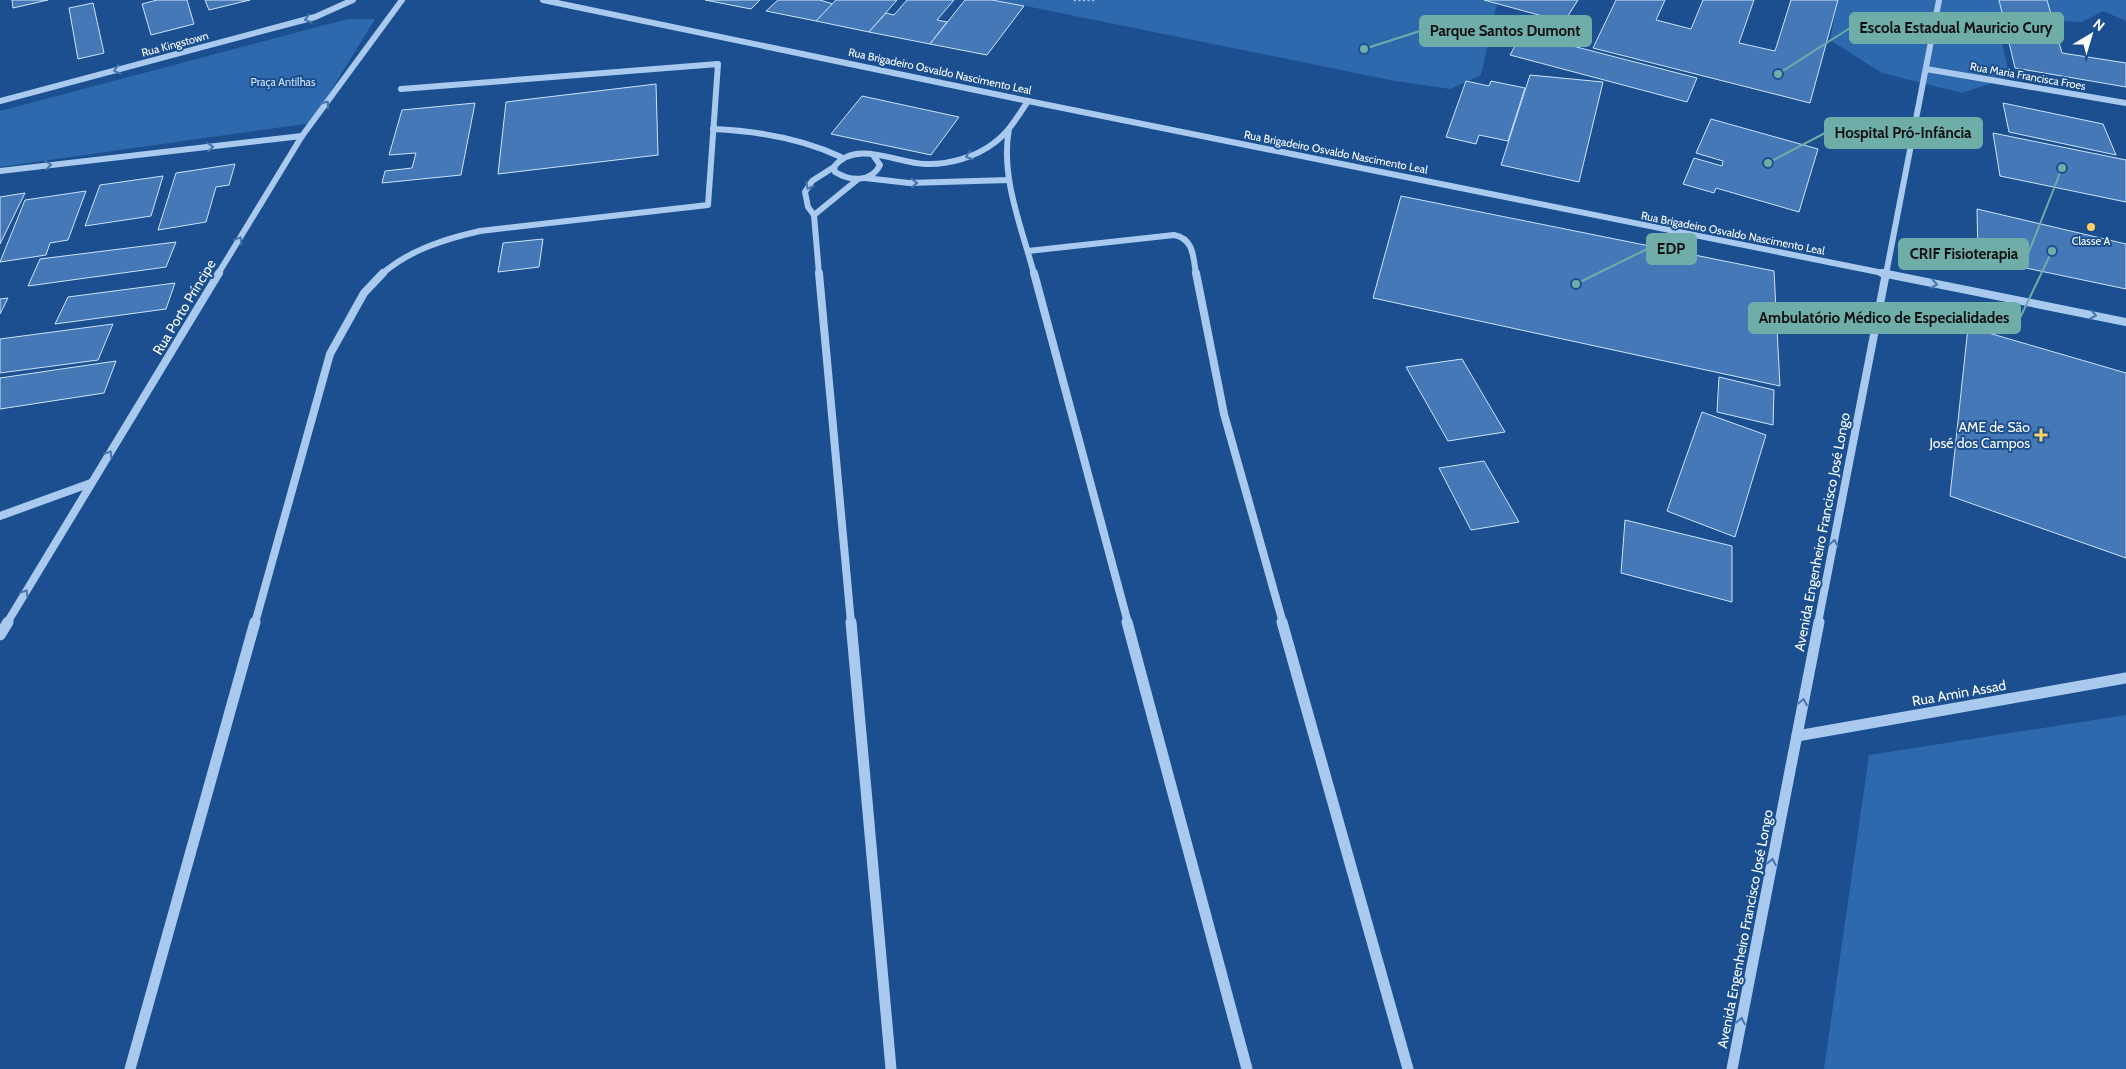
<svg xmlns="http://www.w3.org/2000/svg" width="2126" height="1069" font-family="Cabin,sans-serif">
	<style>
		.green { fill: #2e69ad }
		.building { fill: #4478b7; stroke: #cfe3fa }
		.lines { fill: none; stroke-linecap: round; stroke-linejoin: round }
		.path { stroke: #a9c9ee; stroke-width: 2.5; stroke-dasharray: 2 2.5; stroke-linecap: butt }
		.minor-far2 { stroke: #a9c9ee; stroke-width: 6 }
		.minor-far1 { stroke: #a9c9ee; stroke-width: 8 }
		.minor { stroke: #a9c9ee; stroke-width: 11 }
		.oneway { stroke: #4674ac }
		.poi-dot { fill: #ffd166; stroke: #1b4f8f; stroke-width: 2 }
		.labels { text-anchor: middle; stroke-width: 4; stroke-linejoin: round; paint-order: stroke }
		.far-street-label { font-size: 11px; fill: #fff; stroke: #1b4f8f }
		.far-park-label { font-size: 11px; fill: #cfe3fa; stroke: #1b4f8f }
		.far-poi-label { font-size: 11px; fill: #fff; stroke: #1b4f8f }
		.street-label { font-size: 14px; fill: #fff; stroke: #1b4f8f }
		.poi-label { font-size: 14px; fill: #fff; stroke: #1b4f8f; text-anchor: end }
		.leader { fill: none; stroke: #6fada8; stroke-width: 2 }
		.callout-dot { fill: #6fada8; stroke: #1b4f8f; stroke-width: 2 }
		.callout { fill: #6fada8; stroke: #6fada8; stroke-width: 2 }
		.callout-label { font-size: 15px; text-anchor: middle; font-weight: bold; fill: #111 }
	</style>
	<rect width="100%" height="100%" fill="#1b4f8f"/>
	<g class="green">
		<polygon points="996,0 1498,0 1481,75 1450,89 1395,81"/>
		<polygon points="1838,0 2126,0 2126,21 2103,11 2082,22 1996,18 2010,77 1962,93 1882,73 1830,40"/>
		<polygon points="348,19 375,19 311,123 0,167 0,111"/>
		<polygon points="2126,715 2126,1069 1824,1069 1869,755"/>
	</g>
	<g class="building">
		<polygon points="12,0 48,0 13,8"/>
		<polygon points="157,0 187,0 194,24 151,35 142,4"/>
		<polygon points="205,0 250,0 209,10"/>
		<polygon points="705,0 760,0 751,9"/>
		<polygon points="778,0 820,0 833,4 816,21 766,11"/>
		<polygon points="836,0 897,0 869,32 816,21"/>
		<polygon points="907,0 954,0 937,20 947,22 930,44 869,32 886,13 894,15"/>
		<polygon points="965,0 992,0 1024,6 987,55 930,44"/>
		<polygon points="1484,0 1578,0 1564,22"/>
		<polygon points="1616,0 1665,0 1656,20 1691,29 1703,0 1754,0 1739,43 1775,51 1791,0 1838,0 1810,103 1593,48"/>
		<polygon points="1999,0 2047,0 2062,53 2126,63 2126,87 2015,68"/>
		<polygon points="93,3 104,53 78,59 69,8"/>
		<polygon points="1522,33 1697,78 1687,102 1510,55"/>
		<polygon points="1530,75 1603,82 1579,182 1501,165"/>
		<polygon points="1466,81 1489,86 1491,81 1525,88 1508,141 1479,135 1476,144 1446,137"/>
		<polygon points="656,84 658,155 498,174 506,102"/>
		<polygon points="862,96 959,117 931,155 831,134"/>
		<polygon points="475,103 461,175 382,183 385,171 412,168 416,153 389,155 402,110"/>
		<polygon points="2003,103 2103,124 2116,155 2009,132"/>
		<polygon points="1711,119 1818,149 1799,212 1716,188 1714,193 1683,184 1694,158 1722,166 1723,161 1696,153"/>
		<polygon points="1993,133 2126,160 2126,202 2000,176"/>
		<polygon points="235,164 229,185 216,187 206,222 158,230 176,173"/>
		<polygon points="163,176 151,216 85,226 100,185"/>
		<polygon points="86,191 68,240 50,243 46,255 0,262 25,200"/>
		<polygon points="25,193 0,244 0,197"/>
		<polygon points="1401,196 1774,271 1780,386 1373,298"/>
		<polygon points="1977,209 2126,244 2126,289 1978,258"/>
		<polygon points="543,239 539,267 498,272 503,243"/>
		<polygon points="176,242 166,267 28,286 40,259"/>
		<polygon points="175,283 166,309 55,324 68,297"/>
		<polygon points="8,298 0,314 0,299"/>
		<polygon points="113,324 98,360 0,373 0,339"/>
		<polygon points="1968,327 2126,373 2126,558 1950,496"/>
		<polygon points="1462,359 1505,432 1448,441 1406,367"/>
		<polygon points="116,361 104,393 0,409 0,378"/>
		<polygon points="1719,377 1774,390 1773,425 1717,412"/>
		<polygon points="1702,412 1766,435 1735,537 1667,511"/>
		<polygon points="1484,461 1519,522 1471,530 1439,468"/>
		<polygon points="1625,520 1732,546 1732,602 1621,573"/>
	</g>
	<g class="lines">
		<polyline class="path" points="1074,0 1096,0"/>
		<g class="minor-far2">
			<polyline points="543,0 1028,101 1888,274"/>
			<polyline points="1926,69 2126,103"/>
			<polyline points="0,101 315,17 353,0"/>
			<path d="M713,129c45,2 87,9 128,28"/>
			<path d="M1009,129c-9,48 13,99 25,145"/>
			<path d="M873,155l7,10c-9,18 -30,16 -45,7l-1,-5c21,-28 63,-4 91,-3 23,1 51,-7 69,-21 15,-11 24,-27 34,-42"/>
			<polyline points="0,171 302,136"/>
			<polyline points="865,178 909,183 1009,180"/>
			<polyline points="814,215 857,180"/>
			<path d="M1028,251l146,-16c20,4 19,21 22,39"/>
			<polyline points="218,274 302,136 402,0"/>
			<path d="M382,274c27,-24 63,-35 98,-43l228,-26 10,-141 -317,25"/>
			<polyline points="819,274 814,215 808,207 805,192 812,181 834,167"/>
			<polyline points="1886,274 1939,0"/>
		</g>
		<g class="minor-far1">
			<polyline points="819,273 851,623"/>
			<polyline points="1034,273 1128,623"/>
			<polyline points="1196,273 1224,414 1283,623"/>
			<polyline points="1882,273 2126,322"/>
			<polyline points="0,516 91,483"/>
			<polyline points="7,623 219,273"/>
			<polyline points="255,623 330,354 364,293 383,273"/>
			<polyline points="1818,623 1886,273"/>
		</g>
		<g class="minor">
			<polyline points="851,622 891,1069"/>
			<polyline points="1127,622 1247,1069"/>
			<polyline points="1282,622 1408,1069"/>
			<polyline points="0,635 8,622"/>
			<polyline points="1797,736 2126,678"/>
			<polyline points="130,1069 255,622"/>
			<polyline points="1732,1069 1819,622"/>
		</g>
	</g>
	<defs><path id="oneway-chevron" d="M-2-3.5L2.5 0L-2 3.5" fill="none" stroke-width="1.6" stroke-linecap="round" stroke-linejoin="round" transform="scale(1.25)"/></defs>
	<g class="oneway">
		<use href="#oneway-chevron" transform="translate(308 19) rotate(164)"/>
		<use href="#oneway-chevron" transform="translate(117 70) rotate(165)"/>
		<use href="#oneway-chevron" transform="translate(326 104) rotate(-54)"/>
		<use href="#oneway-chevron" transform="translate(210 147) rotate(-6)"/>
		<use href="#oneway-chevron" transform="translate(969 156) rotate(160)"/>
		<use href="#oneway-chevron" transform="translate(48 165) rotate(-6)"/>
		<use href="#oneway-chevron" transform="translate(914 183) rotate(-2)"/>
		<use href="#oneway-chevron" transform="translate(809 186) rotate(118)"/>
		<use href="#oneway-chevron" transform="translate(239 240) rotate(-59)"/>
		<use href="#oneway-chevron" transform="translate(1934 284) rotate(11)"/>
		<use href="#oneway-chevron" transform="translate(2093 315) rotate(11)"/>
		<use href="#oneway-chevron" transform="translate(109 454) rotate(-59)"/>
		<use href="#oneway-chevron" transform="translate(1834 543) rotate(-79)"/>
		<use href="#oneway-chevron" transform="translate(25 593) rotate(-59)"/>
		<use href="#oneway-chevron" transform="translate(1803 702) rotate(-79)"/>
		<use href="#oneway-chevron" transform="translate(1772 862) rotate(-79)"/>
		<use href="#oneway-chevron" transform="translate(1741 1021) rotate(-79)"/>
	</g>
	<g class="poi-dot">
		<circle cx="2091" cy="227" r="5"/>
		<path d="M2038.5 427.5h5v5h5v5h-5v5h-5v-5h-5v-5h5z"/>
	</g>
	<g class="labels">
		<g class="far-street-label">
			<text transform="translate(175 44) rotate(-15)" y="4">Rua Kingstown</text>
			<text transform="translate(940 71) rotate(12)" y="4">Rua Brigadeiro Osvaldo Nascimento Leal</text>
			<text transform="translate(2028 76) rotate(10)" y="4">Rua Maria Francisca Froes</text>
			<text transform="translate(1336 152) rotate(11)" y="4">Rua Brigadeiro Osvaldo Nascimento Leal</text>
			<text transform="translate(1733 233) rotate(11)" y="4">Rua Brigadeiro Osvaldo Nascimento Leal</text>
		</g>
		<g class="far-park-label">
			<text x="283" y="86">Praça Antilhas</text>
		</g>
		<g class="far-poi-label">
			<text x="2091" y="245">Classe A</text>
		</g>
		<g class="street-label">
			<text transform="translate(184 307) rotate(-59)" y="5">Rua Porto Príncipe</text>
			<text transform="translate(1822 532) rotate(-79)" y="5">Avenida Engenheiro Francisco José Longo</text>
			<text transform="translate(1959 693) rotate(-10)" y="5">Rua Amin Assad</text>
			<text transform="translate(1745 929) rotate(-79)" y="5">Avenida Engenheiro Francisco José Longo</text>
		</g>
		<g class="poi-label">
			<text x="2030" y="432">AME de São<tspan x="2030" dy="16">José dos Campos</tspan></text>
		</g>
	</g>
	<path class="leader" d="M1778 74L1850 28M1364 49L1420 31M1768 163L1825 133M1576 284L1647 249M2062 168L2028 254M2052 251L2020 318"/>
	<g class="callout-dot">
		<circle cx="1778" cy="74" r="5"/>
		<circle cx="1364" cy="49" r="5"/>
		<circle cx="1768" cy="163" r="5"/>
		<circle cx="1576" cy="284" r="5"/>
		<circle cx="2062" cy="168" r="5"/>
		<circle cx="2052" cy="251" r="5"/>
	</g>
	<g class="callout">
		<rect x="1850" y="13" width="213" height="30" rx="5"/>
		<rect x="1420" y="16" width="171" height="30" rx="5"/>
		<rect x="1825" y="118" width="157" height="30" rx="5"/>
		<rect x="1647" y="234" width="49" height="30" rx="5"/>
		<rect x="1899" y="239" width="129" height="30" rx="5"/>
		<rect x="1749" y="303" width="271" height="30" rx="5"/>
	</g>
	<g class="callout-label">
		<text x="1956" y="33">Escola Estadual Mauricio Cury</text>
		<text x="1505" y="36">Parque Santos Dumont</text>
		<text x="1903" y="138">Hospital Pró-Infância</text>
		<text x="1671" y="254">EDP</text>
		<text x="1964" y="259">CRIF Fisioterapia</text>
		<text x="1884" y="323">Ambulatório Médico de Especialidades</text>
	</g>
	<g transform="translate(2091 35) rotate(38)" stroke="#1b4f8f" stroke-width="4" paint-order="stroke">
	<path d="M0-4L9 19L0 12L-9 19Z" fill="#ffffff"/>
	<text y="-8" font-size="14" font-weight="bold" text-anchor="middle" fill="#ffffff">N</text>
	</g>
</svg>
